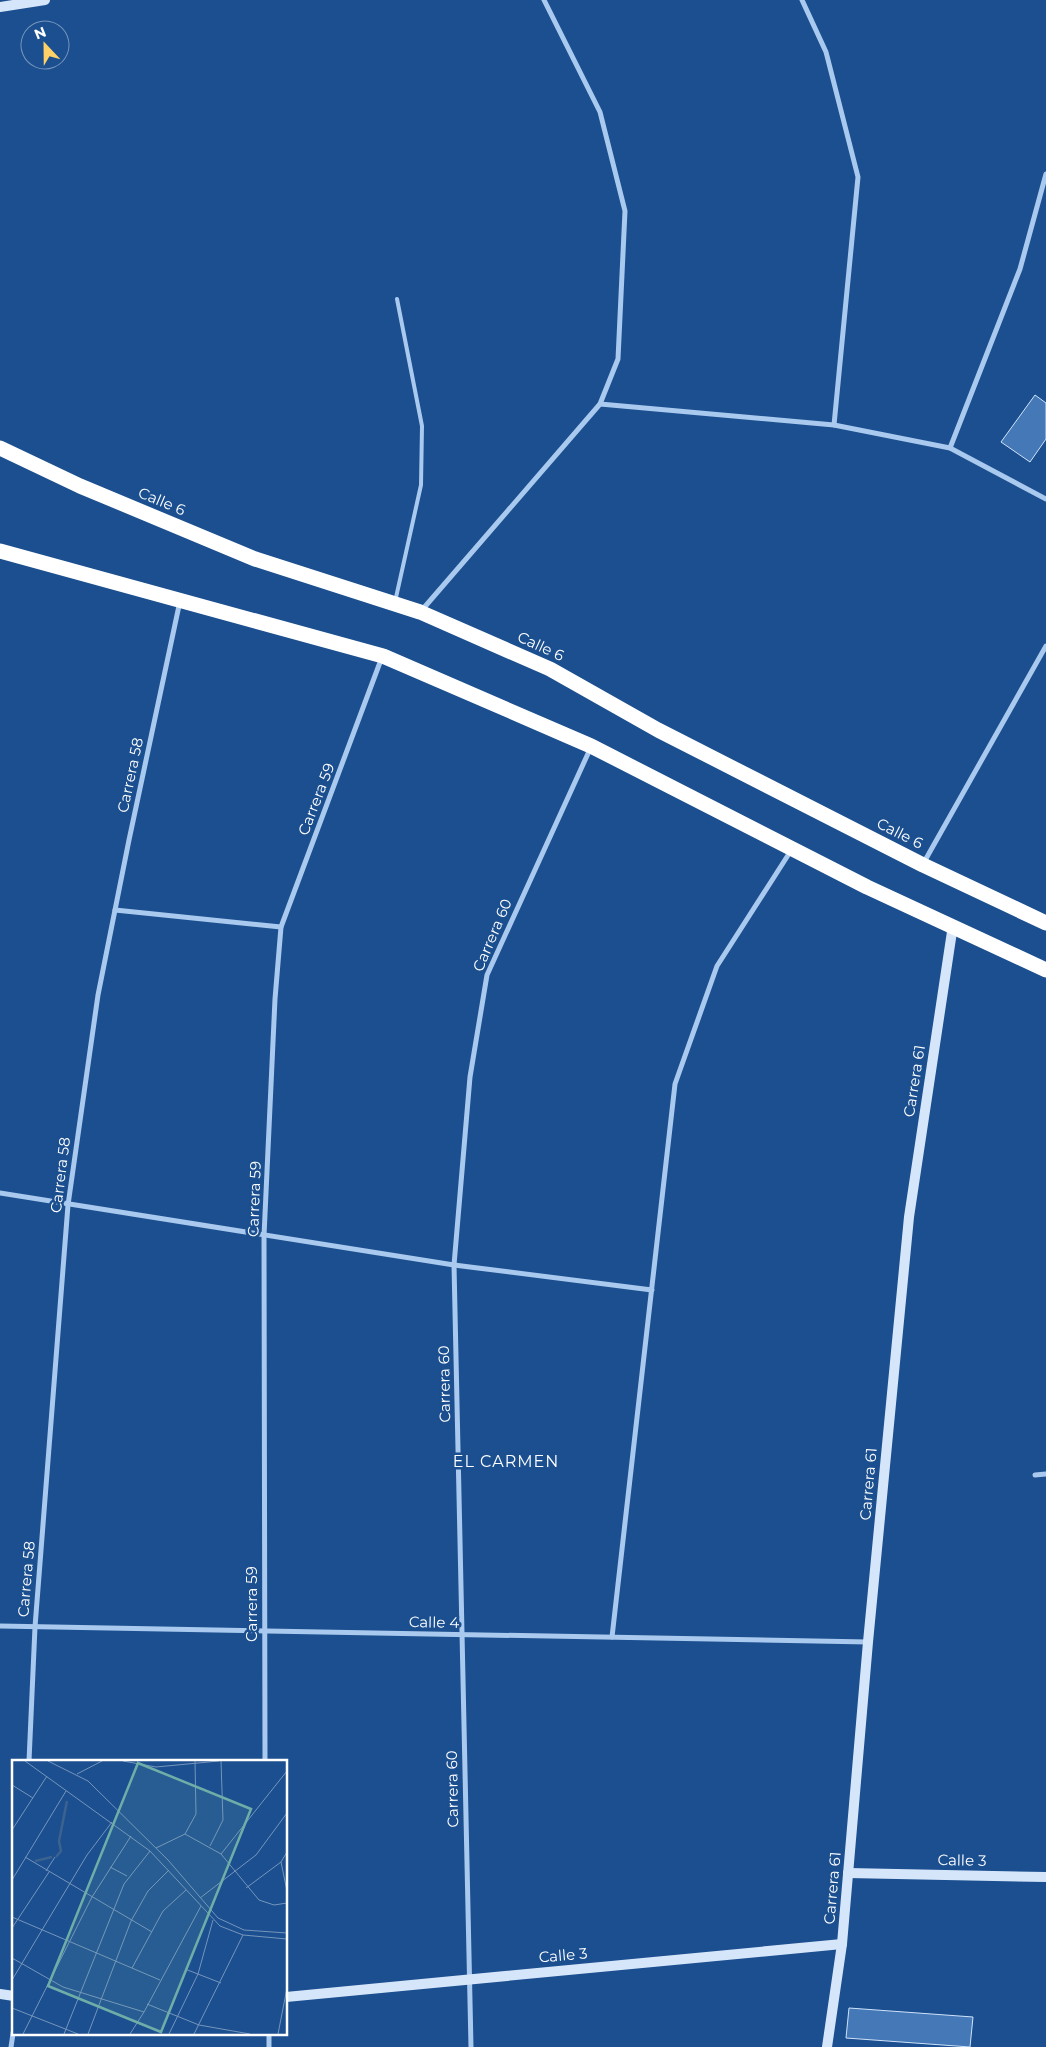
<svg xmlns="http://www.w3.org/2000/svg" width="1046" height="2047" viewBox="0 0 1046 2047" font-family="Montserrat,sans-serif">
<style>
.building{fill:#4478b7;stroke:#cfe3fa}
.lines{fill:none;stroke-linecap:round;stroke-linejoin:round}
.lane{stroke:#a9c9ee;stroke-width:4}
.street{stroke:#a9c9ee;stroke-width:5}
.secondary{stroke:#d6e6fa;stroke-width:10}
.highway{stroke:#fff;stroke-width:15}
.labels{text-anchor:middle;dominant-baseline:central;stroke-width:5;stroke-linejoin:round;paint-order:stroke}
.street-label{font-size:15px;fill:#fff;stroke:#1b4f8f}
.neighbourhood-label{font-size:16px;letter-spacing:1px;fill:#fff;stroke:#1b4f8f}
.inset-river{fill:none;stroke:#3c6290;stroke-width:2.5}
.inset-road{fill:none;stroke:#7695bc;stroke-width:1}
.view{fill:#6fada8;fill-opacity:0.15;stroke:#6fada8;stroke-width:2.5}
.inset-edge{fill:none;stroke:#fff;stroke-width:2.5}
</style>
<rect width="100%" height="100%" fill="#1b4f8f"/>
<g class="building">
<polygon points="1035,395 1046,403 1046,439 1030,462 1001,442"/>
<polygon points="849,2008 973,2017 970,2047 846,2038"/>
</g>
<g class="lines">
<polyline class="lane" points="395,602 421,485 422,426 397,299"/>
<g class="street">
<polyline points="802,0 826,52 858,177 834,425"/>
<polyline points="600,404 834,425 950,448 1046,499"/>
<polyline points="950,448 1020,269 1046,174"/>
<polyline points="422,610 600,404 618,359 625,211 600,112 544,0"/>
<polyline points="923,864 1046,646"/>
<polyline points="115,910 281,927"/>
<polyline points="0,1193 454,1265 652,1290"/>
<polyline points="1035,1475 1046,1474"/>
<polyline points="0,1626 868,1642"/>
<polyline points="612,1637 675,1084 717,966 792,849"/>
<polyline points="29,1761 35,1627 68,1205 98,995 129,840 180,601"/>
<polyline points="265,1761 264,1236 275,999 281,927 382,657"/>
<polyline points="269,2033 269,2047"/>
<polyline points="11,2047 14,2027"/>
<polyline points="471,2047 454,1265 470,1077 487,975 591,747"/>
</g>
<g class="secondary">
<polyline points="0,7 45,0"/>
<polyline points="848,1873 1046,1877"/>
<polyline points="0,1994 14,1996"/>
<polyline points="286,1997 842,1944"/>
<polyline points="827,2047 842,1944 868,1642 909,1217 953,925"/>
</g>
<g class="highway">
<polyline points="0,448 80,486 255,559 420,612 550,669 658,730 923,865 1046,923"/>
<polyline points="0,551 383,656 591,746 867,887 1046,970"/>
</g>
</g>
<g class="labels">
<g class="street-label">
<text transform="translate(162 501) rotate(23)">Calle 6</text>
<text transform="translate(541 646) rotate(25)">Calle 6</text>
<text transform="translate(130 775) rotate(-78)">Carrera 58</text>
<text transform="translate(316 799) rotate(-69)">Carrera 59</text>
<text transform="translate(900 833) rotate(27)">Calle 6</text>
<text transform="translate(492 935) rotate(-67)">Carrera 60</text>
<text transform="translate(914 1081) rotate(-81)">Carrera 61</text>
<text transform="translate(60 1175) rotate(-83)">Carrera 58</text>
<text transform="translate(254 1199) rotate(-88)">Carrera 59</text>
<text transform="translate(444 1384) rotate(-91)">Carrera 60</text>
<text transform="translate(868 1484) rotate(-85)">Carrera 61</text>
<text transform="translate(26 1579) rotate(-85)">Carrera 58</text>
<text transform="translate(251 1604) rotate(-90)">Carrera 59</text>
<text transform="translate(434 1622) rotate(1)">Calle 4</text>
<text transform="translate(452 1789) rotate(-91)">Carrera 60</text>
<text transform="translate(962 1860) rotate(1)">Calle 3</text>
<text transform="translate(832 1888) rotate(-85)">Carrera 61</text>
<text transform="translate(563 1955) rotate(-5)">Calle 3</text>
</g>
<g class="neighbourhood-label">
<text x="506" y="1461">EL CARMEN</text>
</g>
</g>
<g transform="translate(12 1760)">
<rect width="275" height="275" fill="#1b4f8f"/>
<path class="inset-river" d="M44 97 49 91 47 81 55 41M23 101 40 97"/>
<path class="inset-road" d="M13 1 138 91 208 166 231 175 275 179M36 1 76 21 156 100 206 158 232 170 275 173M111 1 144 7 207 1M65 14 90 1M0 25 21 38M0 70 35 16M173 74 209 94 247 140 262 145 275 143M198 86 211 60 209 1M144 88 173 74 184 54 183 1M209 94 275 11M13 97 140 172M269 102 275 131M98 107 115 116M34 111 43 97M0 120 54 31M234 128 269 102 275 92M188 138 244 95 275 53M0 157 148 220M0 168 37 112M0 198 51 227 132 252 189 146M120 208 151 151 174 130M173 209 209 223M0 220 75 95 100 62M135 244 187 265 238 274M0 248 66 274M11 274 80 137 119 76M52 274 112 124 138 91M76 274 119 161 136 131 157 110M118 274 132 252M157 274 186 214 201 160M182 274 231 175M266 274 275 228"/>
<path class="view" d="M126 3 239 49 149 272 36 226Z"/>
<rect width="275" height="275" class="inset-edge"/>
</g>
<g transform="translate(45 45) rotate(338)"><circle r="24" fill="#1b4f8f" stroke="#7695bc"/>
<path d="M0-4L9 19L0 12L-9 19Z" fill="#ffd166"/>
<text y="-8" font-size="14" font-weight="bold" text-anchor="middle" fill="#ffffff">N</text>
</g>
</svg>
